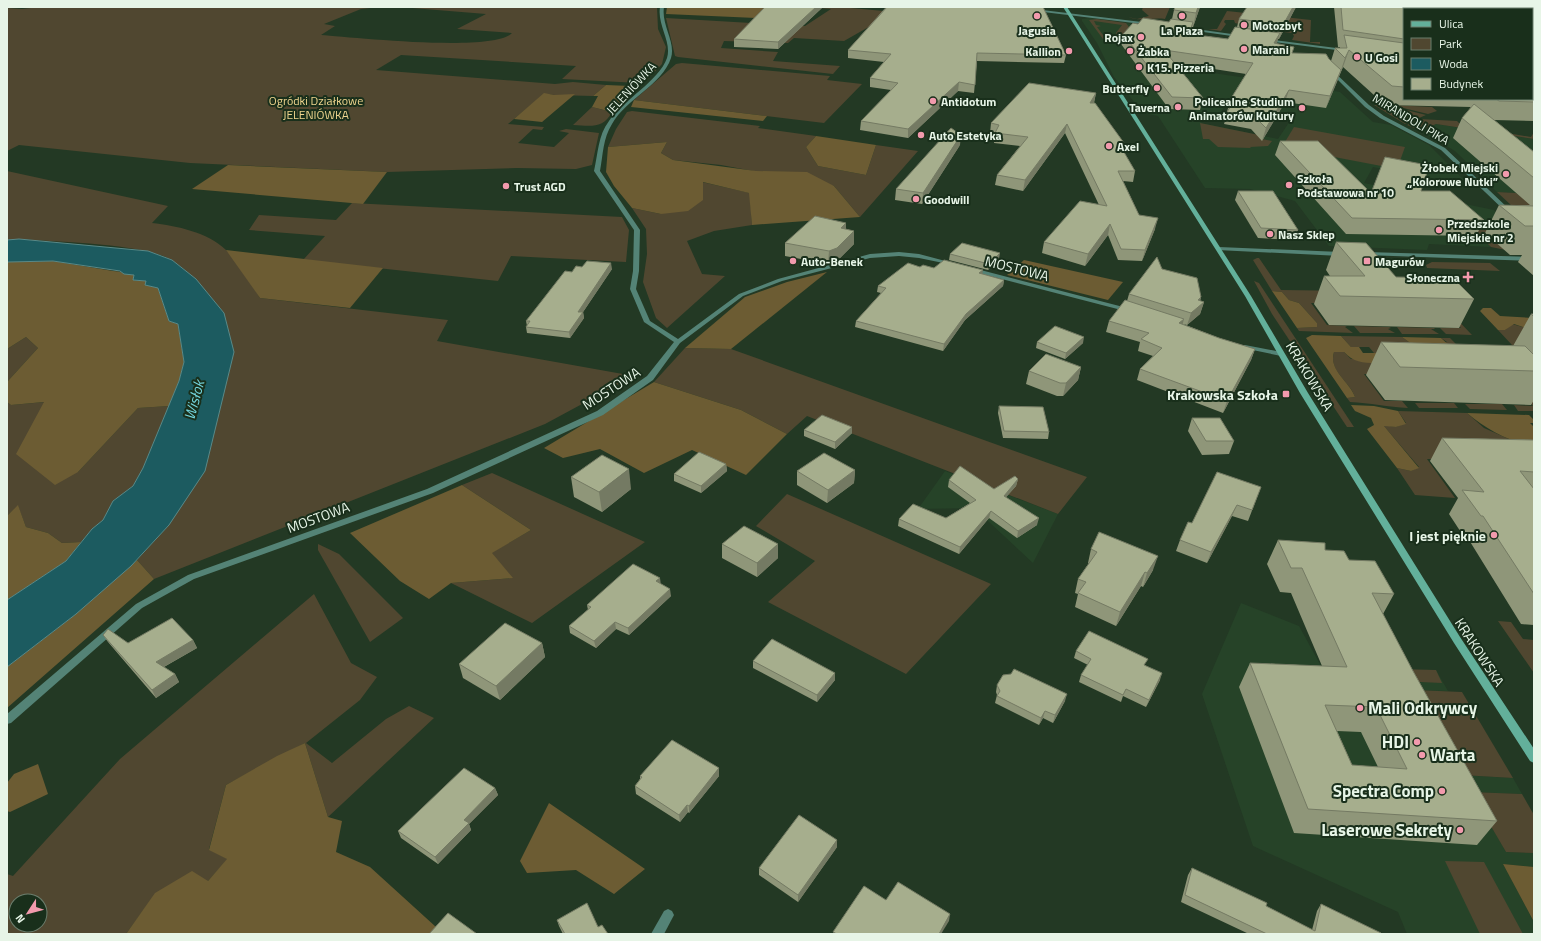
<svg xmlns="http://www.w3.org/2000/svg" width="1541" height="941" viewBox="0 0 1541 941" font-family="'Titillium Web',sans-serif">
<style>
.built{fill:#264328;fill-rule:evenodd}
.green{fill:#504730;fill-rule:evenodd}
.forest{fill:#6c5c33}
.water{fill:#1c5b60;stroke:#598988}
.lines{fill:none;stroke-linecap:round;stroke-linejoin:round}
.minor{fill:#548376;fill-rule:evenodd}
.secondary{fill:#63b09b;fill-rule:evenodd}
.wall{fill:#8f9679;fill-rule:evenodd}
.shaded-wall{fill:#747a63}
.building{fill:#a6ae8d;stroke:#747a63;fill-rule:evenodd}
.poi-dot{fill:#f29aad;stroke:#192f1b;stroke-width:1.5}
.labels{text-anchor:middle;dominant-baseline:central;stroke-width:4;stroke-linejoin:round;paint-order:stroke}
.far-poi-label{font-size:12px;font-weight:bold;fill:#e7f5e7;stroke:#192f1b;text-anchor:start}
.far-street-label{font-size:12px;fill:#e7f5e7;stroke:#192f1b}
.far-park-label{font-size:12px;fill:#eed48e;stroke:#192f1b}
.street-label{font-size:14px;fill:#e7f5e7;stroke:#192f1b}
.poi-label{font-size:14px;font-weight:bold;fill:#e7f5e7;stroke:#192f1b;text-anchor:end}
.water-label{font-size:15px;font-style:italic;fill:#74d6de;stroke:#192f1b}
.near-poi-label{font-size:17px;font-weight:bold;fill:#e7f5e7;stroke:#192f1b;text-anchor:end}
</style>
<rect width="100%" height="100%" fill="#233924"/>
<g class="built">
<path d="M1090 18 1168 29 1184 56 1186 69 1340 92 1373 122 1391 125 1429 145 1471 187 1373 167 1364 183 1494 210 1505 222 1464 221 1491 247 1429 244 1427 250 1329 246 1295 201 1250 189 1205 188 1158 116 1143 113 1114 77 1097 43 1082 21V19ZM1229 99 1252 103 1245 112 1290 121 1278 139 1201 123 1203 120 1199 113 1221 112Z"/>
<polygon points="1436,124 1534,139 1534,203 1516,193 1497,192 1455,151 1421,131"/>
<polygon points="945,471 1058,514 1033,563 974,508 918,509"/>
<polygon points="1241,603 1299,626 1327,677 1436,670 1448,691 1415,690 1461,775 1513,778 1522,794 1472,792 1506,852 1534,853 1534,867 1503,864 1534,922 1534,934 1407,934 1398,912 1253,846 1202,694"/>
</g>
<g class="green">
<path d="M40 7H379L361 9 324 24 335 26 321 35C350 37 495 53 512 33L457 29 486 14 400 7H657L658 29 666 47 662 64 646 81 639 83 562 79 576 66 401 55 376 70 555 84 573 82 606 85 593 96 554 95 544 94 508 124 544 127 542 130 533 129 518 143 554 147 569 133 559 131 566 129 599 133 592 165 576 169 517 168 387 172 190 163 19 145 7 151V8L22 9Z"/>
<polygon points="808,7 840,7 895,12 844,41 794,38 788,43 724,41 721,48 778,52 773,61 840,66 833,74 678,57 675,56 666,18 805,26 831,9"/>
<path d="M1143 7H1170L1165 19C1153 17 1140 22 1128 17L1137 19 1149 16 1142 10Z"/>
<polygon points="1227,11 1311,20 1310,42 1320,42 1320,44 1292,40 1294,36 1292,33 1284,32 1287,27 1241,21 1239,24 1235,23 1234,20 1225,20 1224,22 1226,24 1221,31 1208,29 1217,29"/>
<polygon points="1097,19 1126,23 1129,27 1121,37 1117,36 1116,33 1122,25 1094,21 1096,25 1101,26 1097,27 1106,39 1103,39 1089,20"/>
<polygon points="682,63 830,76 827,80 862,84 824,123 634,100 676,64"/>
<polygon points="1374,105 1387,105 1426,115 1405,124"/>
<polygon points="1391,105 1432,107 1437,111 1428,114"/>
<path d="M592 107 612 112C603 129 591 126 573 125Z"/>
<polygon points="632,111 760,126 758,128 816,136 806,147 818,166 866,175 876,145 918,151 860,217 834,186 721,165 673,160 661,153 667,142 608,147 616,129 627,112"/>
<polygon points="1419,119 1457,121 1459,123 1478,128 1531,137 1534,132 1534,139 1436,124 1421,131 1407,125"/>
<polygon points="1200,123 1264,136 1262,139 1272,141 1268,146 1250,147 1251,148 1218,147 1209,139 1203,139"/>
<polygon points="1294,127 1405,147 1397,169 1282,147"/>
<path d="M7 171 168 206 152 223C177 226 207 232 226 250 239 263 250 282 260 298L448 320 437 341 634 376 545 424 154 579 137 560 169 525 224 313C208 294 194 275 173 261 147 243 53 242 19 239L7 240Z"/>
<polygon points="702,182 750,193 752,225 714,231 687,241 702,274 725,276 667,328 656,318 643,282 647,254 646,229 632,208 661,214"/>
<polygon points="1497,192 1516,193 1534,207 1513,207"/>
<polygon points="352,203 622,217 629,230 626,262 511,256 498,281 303,260 325,236 249,230 259,215 336,220"/>
<polygon points="1463,220 1505,222 1506,250 1491,247"/>
<polygon points="1257,258 1259,258 1281,290 1431,292 1472,335 1446,334 1440,328 1461,328 1440,306 1311,303 1327,325 1347,326 1345,327 1353,333 1299,331 1297,328 1316,327 1317,323 1299,303 1289,300 1282,292 1272,291 1253,260"/>
<polygon points="1432,262 1490,263 1500,271 1427,268 1426,265"/>
<polygon points="1254,281 1259,283 1354,427 1347,427 1272,314"/>
<polygon points="1512,324 1529,329 1534,346 1512,345 1498,330 1505,330"/>
<polygon points="1354,326 1389,327 1391,328 1388,329 1395,333 1360,333"/>
<polygon points="1397,327 1434,328 1435,329 1431,329 1439,334 1402,334"/>
<path d="M1341 336 1402 337 1413 345 1447 342 1441 338H1450L1461 349 1487 351 1534 401V411H1518L1514 405 1533 406 1508 378 1364 374 1384 401H1402L1408 408C1388 407 1370 403 1350 402L1347 398 1355 397C1350 381 1328 371 1334 352H1344L1351 359 1379 353H1374L1369 347H1351Z"/>
<polygon points="26,337 38,348 7,382 7,349"/>
<polygon points="685,348 731,349 1087,477 1058,514 807,416 787,434 741,410 654,382"/>
<polygon points="7,402 11,405 45,402 78,472 138,408 169,406 143,468 133,486 113,501 103,520 92,529 81,542 62,543 48,533 26,527 18,506 7,516"/>
<polygon points="1415,403 1454,403 1458,408 1419,408"/>
<polygon points="1465,404 1502,404 1507,410 1470,409"/>
<polygon points="1398,411 1467,413 1484,428 1518,443 1534,462 1427,459 1455,498 1415,495 1397,468 1411,471 1419,467 1383,425 1396,427 1406,423"/>
<polygon points="492,473 645,542 532,623 451,583 512,578 491,553 531,530 462,485"/>
<polygon points="787,494 991,584 906,674 768,602 815,561 756,526"/>
<polygon points="318,544 339,554 403,618 370,642 318,550"/>
<path d="M314 594 351 663 377 677 360 700 306 743 332 763 386 719 409 706 434 718 328 817 305 743 226 785 209 849 228 859 208 881 156 893 126 934H7V874L13 876 120 759ZM16 901H40V925H16Z"/>
<polygon points="1498,621 1511,622 1523,639 1534,640 1534,673"/>
<polygon points="1398,669 1436,670 1442,683 1399,681"/>
<polygon points="1415,690 1462,692 1513,778 1461,775"/>
<polygon points="1471,792 1522,794 1534,815 1534,853 1506,852"/>
<polygon points="1445,861 1484,862 1523,934 1480,934"/>
</g>
<g class="forest">
<polygon points="667,7 764,8 756,18 666,14"/>
<polygon points="606,85 630,86 639,88 612,112 592,107 598,96 593,96"/>
<polygon points="544,93 554,95 575,94 542,122 514,119"/>
<polygon points="634,100 767,116 763,121 631,107"/>
<polygon points="816,136 876,145 866,175 818,166 806,147"/>
<polygon points="667,142 661,153 673,160 756,171 807,172 834,186 860,217 752,225 749,193 703,182 703,200 688,211 661,214 632,208 614,186 606,172 608,147"/>
<polygon points="228,165 387,172 363,204 192,189"/>
<polygon points="226,250 383,268 350,308 260,298"/>
<polygon points="1024,260 1123,282 1108,300 1007,275"/>
<path d="M53 261 113 271C120 271 127 274 134 275L133 280 146 281V285L158 288 169 321 178 324 184 362 179 381 169 406 138 408 78 472 55 485 16 454 44 402 11 405 7 402V382L38 348 26 337 7 349V262Z"/>
<polygon points="827,272 731,349 685,348 745,297 787,282"/>
<polygon points="1272,291 1282,292 1289,300 1299,303 1317,323 1317,327 1297,328"/>
<polygon points="1483,308 1491,308 1500,316 1534,318 1529,329 1514,324 1505,330 1498,330 1480,311"/>
<path d="M1312 335 1341 336 1351 347H1359L1363 353H1379L1376 363C1363 363 1353 362 1344 352H1334C1328 370 1350 382 1355 397L1347 398 1306 338Z"/>
<polygon points="1402,337 1441,338 1451,347 1413,345"/>
<polygon points="654,382 741,410 787,434 746,475 692,450 644,473 600,449 563,458 544,448"/>
<polygon points="1351,405 1374,406 1398,411 1406,424 1396,427 1384,426 1419,468 1411,471 1397,468 1367,429 1374,425 1371,418 1355,411"/>
<path d="M1467 413 1529 415 1534 420V423H1530L1534 427V446C1508 441 1487 430 1467 413Z"/>
<polygon points="462,485 531,530 492,553 513,578 451,583 429,599 400,581 350,533"/>
<polygon points="18,505 26,527 48,533 62,543 81,542 66,561 7,600 7,516"/>
<polygon points="137,560 154,579 7,708 7,667 76,614"/>
<polygon points="305,743 328,817 342,821 336,852 370,867 436,927 430,934 126,934 155,893 192,871 208,881 227,859 209,850 226,785 277,756"/>
<polygon points="38,764 48,794 10,812 7,811 7,783 14,774"/>
<polygon points="549,803 645,869 614,894 576,870 527,873 520,861"/>
<polygon points="1503,864 1534,867 1534,922"/>
</g>
<polygon class="water" points="19,239 148,251 172,260 196,279 224,313 234,352 205,471 169,525 131,566 76,614 7,667 7,600 66,561 92,529 103,520 113,501 133,486 143,468 179,381 184,362 178,324 169,321 158,288 145,285 146,281 133,280 134,275 124,274 120,271 53,261 7,262 7,240"/>
<g class="lines">
<g class="minor">
<path d="M660 7H664C661 25 676 42 671 58 662 85 626 99 612 124 603 138 603 155 600 171L640 230 639 271 636 289 650 321 678 339 739 294 778 279 870 254 899 252 919 254 953 263V265L919 258 899 256 870 258 782 281 743 296 680 343 653 380 603 415 433 493 194 579 142 608 11 723 7 724V714L136 604 188 575 427 489 597 411 647 376 674 342 644 322 630 289 633 271 634 230 594 171C598 154 598 135 609 121 623 100 659 81 667 58 672 42 657 25 660 7Z"/>
<polygon points="1034,9 1150,23 1152,24 1150,25 1035,11"/>
<polygon points="1181,27 1239,35 1241,36 1239,37 1182,29"/>
<polygon points="1267,39 1344,49 1346,50 1344,51 1266,41"/>
<polygon points="1330,70 1332,70 1369,105 1384,116 1445,148 1511,211 1511,213 1507,213 1441,150 1380,118 1365,107 1330,72"/>
<polygon points="1219,247 1341,252 1344,254 1341,256 1217,250 1217,248"/>
<polygon points="1367,252 1534,257 1534,261 1365,255 1365,253"/>
<polygon points="973,268 1131,309 1132,310 1129,312 971,271 970,270"/>
<polygon points="1245,345 1281,352 1284,354 1281,356 1243,348 1243,346"/>
<polygon points="668,909 672,911 674,915 664,934 651,934 664,911"/>
</g>
<polygon class="secondary" points="1063,7 1067,7 1251,296 1308,393 1460,637 1534,749 1534,763 1530,761 1454,643 1300,393 1245,296"/>
</g>
<g class="wall">
<polygon points="765,7 823,7 778,49 734,47 734,39"/>
<polygon points="885,7 1043,7 1066,55 1064,63 977,61 974,93 958,91 908,138 860,130 861,121 891,90 870,87 870,78 884,62 848,58 848,50 886,7"/>
<path d="M1200 7 1193 27H1192L1190 34 1228 39 1237 27 1239 19 1296 7 1279 39H1278L1276 44 1292 53 1329 59 1331 61 1335 48H1340V47H1338L1334 7H1534V121L1494 120 1534 152V276L1518 262 1522 255H1510L1485 233 1499 205H1530L1453 138 1462 118 1471 107 1385 105 1343 67 1326 108 1285 102 1262 141 1251 129 1224 124 1228 112H1227L1230 100 1246 74 1175 63 1203 98 1200 110 1169 109 1121 44 1123 34 1138 24 1169 22 1172 19 1174 10ZM1404 9 1532 99H1404Z"/>
<polygon points="1096,93 1094,103 1124,143 1122,149 1135,171 1133,182 1123,181 1139,215 1155,229 1142,261 1118,260 1108,235 1085,266 1042,253 1044,242 1099,205 1065,133 1023,191 995,185 997,175 1020,146 994,143 995,134 990,133 991,123"/>
<polygon points="1280,141 1371,193 1421,191 1484,220 1476,236 1346,234 1275,155"/>
<polygon points="960,145 922,204 895,200 896,189"/>
<polygon points="1238,191 1298,230 1295,240 1258,238 1235,200"/>
<polygon points="846,223 846,229 854,231 854,244 837,261 828,264 785,256 785,243"/>
<polygon points="1336,242 1396,277 1474,299 1459,328 1329,325 1314,304 1324,276 1330,276 1326,270"/>
<polygon points="950,254 999,259 988,270 949,260"/>
<polygon points="920,267 983,274 1004,280 1003,286 965,320 943,351 855,327 856,321 881,293 877,292 878,286"/>
<polygon points="612,269 583,312 584,318 570,338 527,333 526,327 527,326 526,321 572,272"/>
<polygon points="1162,269 1201,297 1200,301 1204,302 1200,314 1187,325 1183,324 1219,338 1255,349 1251,360 1223,413 1137,380 1140,369 1153,356 1138,351 1140,342 1106,332 1109,321 1127,301 1129,294"/>
<polygon points="1531,314 1534,314 1534,400 1531,405 1385,400 1366,375 1381,342 1513,346"/>
<polygon points="1037,342 1083,343 1065,359 1036,348"/>
<polygon points="1081,367 1078,380 1063,396 1057,396 1026,384 1029,371"/>
<polygon points="999,406 1049,432 1048,439 1003,438 998,413"/>
<polygon points="1192,418 1234,441 1229,454 1202,455 1188,431"/>
<polygon points="804,430 852,433 835,449 804,436"/>
<polygon points="1442,438 1534,440 1534,625 1521,624 1469,540 1466,540 1449,514 1458,498 1430,461"/>
<polygon points="726,464 727,471 701,493 674,481 674,474"/>
<polygon points="855,470 854,483 827,503 797,485 797,471"/>
<polygon points="571,477 631,489 602,512 574,497"/>
<polygon points="1018,479 1016,486 1006,497 1037,525 1017,538 989,518 959,554 898,526 899,519 946,518 970,503 948,487 949,480 994,489"/>
<polygon points="1261,487 1248,521 1232,516 1207,563 1176,551 1180,540 1192,523"/>
<path d="M1278 540 1325 550 1349 560 1394 594 1383 614 1413 671 1497 821 1477 845 1294 833 1239 687 1250 663 1322 666 1291 593 1280 592 1267 564ZM1337 731 1361 732 1378 767 1352 765Z"/>
<polygon points="722,544 778,558 757,577 722,558"/>
<polygon points="1091,549 1153,570 1143,587 1141,586 1116,626 1075,607 1078,594 1075,593 1078,579 1089,563 1088,563"/>
<polygon points="660,584 671,596 629,635 616,629 596,648 570,633 569,626 588,610 587,605"/>
<polygon points="103,635 128,643 193,640 197,648 164,667 175,674 179,682 156,698 108,642"/>
<polygon points="542,643 545,657 500,700 463,678 459,664"/>
<polygon points="1076,651 1145,665 1160,680 1146,707 1123,696 1121,702 1079,682 1081,675 1088,665 1074,658"/>
<polygon points="753,661 835,673 835,680 817,702 753,668"/>
<polygon points="997,685 1065,701 1053,723 1043,718 1039,725 995,703 997,695 996,692"/>
<polygon points="640,776 719,776 689,813 688,812 680,822 636,794 635,786 640,779"/>
<polygon points="495,788 498,795 469,824 471,830 438,864 401,838 398,831"/>
<polygon points="837,847 798,902 759,875 759,868"/>
<polygon points="1192,868 1312,930 1317,911 1321,904 1381,934 1249,934 1181,902 1188,875"/>
<polygon points="557,920 598,927 608,934 563,934 559,926"/>
</g>
<g class="shaded-wall">
<polygon points="816,7 823,7 778,49 778,42"/>
<polygon points="1198,7 1200,7 1193,27 1196,13"/>
<polygon points="1293,7 1296,7 1279,39 1283,25"/>
<polygon points="1193,22 1191,32 1186,44 1189,34"/>
<polygon points="1280,33 1277,43 1271,54 1274,43"/>
<polygon points="1349,50 1343,67 1339,76 1345,58"/>
<rect x="1532" y="54" width="2" height="16"/>
<polygon points="1341,70 1337,82 1326,108 1330,96"/>
<polygon points="959,82 958,91 908,138 908,129"/>
<polygon points="1289,90 1285,102 1262,141 1266,128"/>
<polygon points="1096,93 1094,102 1088,112 1090,103"/>
<polygon points="1067,124 1065,133 1023,191 1025,180"/>
<polygon points="961,135 960,145 922,204 923,193"/>
<polygon points="1158,218 1155,229 1142,261 1145,250"/>
<polygon points="846,223 846,236 841,228"/>
<polygon points="1110,224 1108,235 1085,266 1088,254"/>
<polygon points="854,231 854,244 837,261 828,264 829,251"/>
<polygon points="1000,253 999,259 988,270 989,264"/>
<polygon points="611,263 612,269 579,318 578,312"/>
<polygon points="983,270 982,276 979,273"/>
<polygon points="1004,280 1003,286 965,320 943,351 944,344 966,314"/>
<polygon points="1201,297 1199,306 1204,302 1200,314 1187,325 1191,313 1198,300"/>
<polygon points="583,312 584,318 570,338 569,332"/>
<polygon points="1184,319 1181,330 1179,323"/>
<polygon points="1084,337 1083,343 1065,359 1066,353"/>
<polygon points="1255,349 1251,360 1223,413 1227,401"/>
<polygon points="1081,367 1078,380 1063,396 1066,383"/>
<polygon points="852,427 852,433 835,449 835,442"/>
<polygon points="726,464 727,471 701,493 701,486"/>
<polygon points="629,469 631,489 602,512 599,492"/>
<polygon points="855,470 854,483 827,503 828,490"/>
<polygon points="1018,479 1016,486 1002,502 1004,496"/>
<polygon points="1237,505 1232,516 1207,563 1211,552"/>
<polygon points="991,511 989,518 959,554 960,547"/>
<polygon points="1039,518 1037,525 1017,538 1018,531"/>
<polygon points="778,544 778,558 757,577 757,563"/>
<polygon points="1158,556 1153,570 1143,587 1147,573"/>
<polygon points="1145,572 1141,586 1116,626 1120,612"/>
<polygon points="660,578 661,585 656,581"/>
<polygon points="670,589 671,596 629,635 628,628"/>
<polygon points="615,622 616,629 596,648 594,641"/>
<polygon points="193,640 197,648 160,669 156,662"/>
<polygon points="542,643 545,657 500,700 496,686"/>
<polygon points="835,673 835,680 817,702 817,695"/>
<polygon points="1162,673 1160,680 1146,707 1149,700"/>
<polygon points="175,674 179,682 156,698 152,690"/>
<polygon points="1067,694 1065,701 1053,723 1055,715"/>
<polygon points="1045,711 1043,718 1039,725 1041,718"/>
<polygon points="719,768 719,776 689,813 689,806"/>
<polygon points="495,788 498,795 469,824 471,830 438,864 435,857 464,820"/>
<polygon points="687,805 688,812 680,822 679,815"/>
<polygon points="837,840 837,847 798,902 798,895"/>
<polygon points="950,914 949,921 941,934 939,934"/>
</g>
<g class="building">
<polygon points="765,7 816,7 778,42 734,39"/>
<polygon points="887,7 1043,7 1066,55 977,53 975,85 959,82 908,129 861,121 898,83 870,78 891,54 848,50"/>
<polygon points="1175,7 1198,7 1196,13 1174,10"/>
<polygon points="1247,7 1293,7 1283,25 1239,19"/>
<polygon points="1341,7 1534,7 1534,54 1532,54 1532,9 1404,9 1404,39 1343,30"/>
<polygon points="1143,18 1169,22 1171,19 1193,22 1189,34 1228,39 1235,27 1280,33 1274,43 1294,47 1292,53 1326,54 1329,59 1341,70 1330,96 1289,90 1266,128 1255,117 1227,112 1235,100 1230,100 1253,63 1164,50 1203,98 1172,97 1123,34 1133,23 1138,24"/>
<polygon points="1344,35 1404,43 1404,87 1392,86 1349,50 1345,58 1335,48 1347,48"/>
<polygon points="1532,63 1534,64 1534,102 1499,101 1496,99 1532,99"/>
<polygon points="1029,83 1096,93 1090,103 1095,103 1124,143 1118,142 1135,171 1118,171 1139,215 1158,218 1145,250 1121,249 1110,224 1088,254 1044,242 1080,201 1107,206 1067,124 1025,180 997,175 1028,137 995,133 999,125 991,123"/>
<polygon points="1474,104 1534,152 1534,178 1462,118"/>
<polygon points="951,128 961,135 923,193 896,189"/>
<polygon points="1280,141 1318,141 1371,193 1385,157 1427,165 1426,169 1428,169 1421,191 1450,191 1484,220 1352,218"/>
<polygon points="1238,191 1273,191 1298,230 1261,228"/>
<polygon points="1499,205 1534,206 1534,226 1525,226"/>
<polygon points="815,216 846,223 841,228 854,231 837,248 829,251 785,243"/>
<polygon points="1336,242 1366,243 1396,277 1453,278 1474,299 1340,296 1324,276 1365,276"/>
<polygon points="962,243 1000,253 989,264 950,254"/>
<polygon points="1157,257 1162,269 1197,278 1201,297 1198,300 1204,302 1191,313 1129,294"/>
<polygon points="944,260 983,270 979,273 1004,280 966,314 944,344 856,321 886,288 878,286 908,263 920,267 923,265 934,268"/>
<polygon points="587,261 611,263 578,312 583,312 569,332 526,327 530,321 526,321 565,271 572,272 576,266 582,267"/>
<polygon points="1125,300 1184,319 1179,323 1219,338 1255,349 1227,401 1140,369 1162,348 1141,339 1149,333 1109,321"/>
<polygon points="1531,314 1534,314 1534,317"/>
<polygon points="1055,326 1084,337 1066,353 1037,342"/>
<polygon points="1381,342 1525,346 1534,355 1534,371 1400,367"/>
<polygon points="1046,354 1081,367 1066,383 1060,383 1029,371"/>
<polygon points="999,406 1043,407 1049,432 1004,431"/>
<polygon points="822,415 852,427 835,442 804,430"/>
<polygon points="1192,418 1220,418 1234,441 1206,441"/>
<polygon points="1442,438 1534,440 1534,472 1520,471 1534,489 1534,594 1483,516 1481,516 1462,490 1484,492"/>
<polygon points="699,452 726,464 701,486 674,474"/>
<polygon points="824,453 855,470 828,490 797,471"/>
<polygon points="602,455 629,469 599,492 571,477"/>
<polygon points="960,466 994,489 1015,476 1018,479 1004,496 1039,518 1018,531 991,511 960,547 899,519 913,504 946,518 976,500 949,480"/>
<polygon points="1217,472 1261,487 1252,510 1237,505 1211,552 1180,540 1188,522 1192,523"/>
<polygon points="744,526 778,544 757,563 722,544"/>
<polygon points="1099,532 1158,556 1147,573 1145,572 1120,612 1078,593 1086,582 1078,579 1097,552 1091,549"/>
<path d="M1278 540 1325 543V550L1344 551 1349 560 1375 561 1394 594 1372 593 1413 671 1497 821 1308 809 1250 663 1347 667 1302 568H1291ZM1325 705 1376 707 1407 769 1352 765Z"/>
<polygon points="633,564 660,578 656,581 670,589 628,628 615,622 594,641 569,626 591,607 587,605"/>
<polygon points="172,618 193,640 156,662 175,674 152,690 103,635 108,629 128,643"/>
<polygon points="505,623 542,643 496,686 459,664"/>
<polygon points="1089,631 1148,659 1144,665 1162,673 1149,700 1126,689 1123,695 1081,675 1091,659 1076,651"/>
<polygon points="772,639 835,673 817,695 753,661"/>
<polygon points="1014,669 1067,694 1055,715 1045,711 1041,718 997,696 1000,691 997,685 1003,675 1011,674"/>
<polygon points="672,740 719,768 689,806 687,805 679,815 635,786 642,777 640,776"/>
<polygon points="464,768 495,788 464,820 469,823 435,857 398,831"/>
<polygon points="799,815 837,840 798,895 759,868"/>
<polygon points="1192,868 1267,903 1266,906 1315,931 1321,904 1381,933 1381,934 1267,934 1185,895"/>
<polygon points="898,882 950,914 939,934 837,934 833,932 864,886 886,900"/>
<polygon points="587,903 598,927 602,925 608,934 565,934 557,920"/>
<polygon points="448,913 477,934 429,934"/>
</g>
<g class="poi-dot">
<circle cx="1037" cy="16" r="4"/>
<circle cx="1182" cy="16" r="4"/>
<circle cx="1244" cy="25" r="4"/>
<circle cx="1141" cy="37" r="4"/>
<circle cx="1244" cy="49" r="4"/>
<circle cx="1069" cy="51" r="4"/>
<circle cx="1130" cy="51" r="4"/>
<circle cx="1357" cy="57" r="4"/>
<circle cx="1139" cy="67" r="4"/>
<circle cx="1157" cy="88" r="4"/>
<circle cx="933" cy="101" r="4"/>
<circle cx="1178" cy="107" r="4"/>
<circle cx="1302" cy="108" r="4"/>
<circle cx="921" cy="135" r="4"/>
<circle cx="1109" cy="146" r="4"/>
<circle cx="1506" cy="174" r="4"/>
<circle cx="1289" cy="185" r="4"/>
<circle cx="506" cy="186" r="4"/>
<circle cx="916" cy="199" r="4"/>
<circle cx="1439" cy="230" r="4"/>
<circle cx="1270" cy="234" r="4"/>
<circle cx="793" cy="261" r="4"/>
<rect x="1363" y="257" width="8" height="8" rx="2"/>
<path d="M1466 271h4v4h4v4h-4v4h-4v-4h-4v-4h4z"/>
<rect x="1282" y="390" width="8" height="8" rx="2"/>
<circle cx="1494" cy="535" r="4"/>
<circle cx="1360" cy="708" r="4"/>
<circle cx="1417" cy="742" r="4"/>
<circle cx="1422" cy="755" r="4"/>
<circle cx="1442" cy="791" r="4"/>
<circle cx="1460" cy="830" r="4"/>
</g>
<g class="labels">
<g class="far-poi-label">
<text x="1252" y="25">Motozbyt</text>
<text x="1037" y="30" text-anchor="middle">Jagusia</text>
<text x="1182" y="30" text-anchor="middle">La Plaza</text>
<text x="1133" y="37" text-anchor="end">Rojax</text>
<text x="1252" y="49">Marani</text>
<text x="1061" y="51" text-anchor="end">Kallion</text>
<text x="1138" y="51">Żabka</text>
<text x="1365" y="57">U Gosi</text>
<text x="1147" y="67">K15. Pizzeria</text>
<text x="1149" y="88" text-anchor="end">Butterfly</text>
<text x="941" y="101">Antidotum</text>
<text x="1294" y="101" text-anchor="end">Policealne Studium<tspan x="1294" dy="14">Animatorów Kultury</tspan></text>
<text x="1170" y="107" text-anchor="end">Taverna</text>
<text x="929" y="135">Auto Estetyka</text>
<text x="1117" y="146">Axel</text>
<text x="1498" y="167" text-anchor="end">Żłobek Miejski<tspan x="1498" dy="14">„Kolorowe Nutki”</tspan></text>
<text x="1297" y="178">Szkoła<tspan x="1297" dy="14">Podstawowa nr 10</tspan></text>
<text x="514" y="186">Trust AGD</text>
<text x="924" y="199">Goodwill</text>
<text x="1447" y="223">Przedszkole<tspan x="1447" dy="14">Miejskie nr 2</tspan></text>
<text x="1278" y="234">Nasz Sklep</text>
<text x="801" y="261">Auto-Benek</text>
<text x="1375" y="261">Magurów</text>
<text x="1460" y="277" text-anchor="end">Słoneczna</text>
</g>
<g class="far-street-label">
<text transform="translate(631 88) rotate(-47)">JELENIÓWKA</text>
<text transform="translate(1411 119) rotate(31)">MIRANDOLI PIKA</text>
</g>
<g class="far-park-label">
<text x="316" y="100">Ogródki Działkowe<tspan x="316" dy="14">JELENIÓWKA</tspan></text>
</g>
<g class="street-label">
<text transform="translate(1017 268) rotate(14)">MOSTOWA</text>
<text transform="translate(1310 376) rotate(59)">KRAKOWSKA</text>
<text transform="translate(611 388) rotate(-33)">MOSTOWA</text>
<text transform="translate(318 517) rotate(-20)">MOSTOWA</text>
<text transform="translate(1480 652) rotate(57)">KRAKOWSKA</text>
</g>
<g class="poi-label">
<text x="1278" y="394">Krakowska Szkoła</text>
<text x="1486" y="535">I jest pięknie</text>
</g>
<g class="water-label">
<text transform="translate(194 400) rotate(-75)">Wisłok</text>
</g>
<g class="near-poi-label">
<text x="1368" y="708" text-anchor="start">Mali Odkrywcy</text>
<text x="1409" y="742">HDI</text>
<text x="1430" y="755" text-anchor="start">Warta</text>
<text x="1434" y="791">Spectra Comp</text>
<text x="1452" y="830">Laserowe Sekrety</text>
</g>
</g>
<rect width="1541" height="941" fill="none" stroke="#e7f5e7" stroke-width="16"/>
<rect x="1403" y="8" width="130" height="92" fill="#192f1b" stroke="#6b7e6d"/>
<rect x="1411" y="21" width="20" height="6" fill="#63b09b" stroke="#6b7e6d"/>
<text x="1439" y="28" font-size="12" fill="#e7f5e7">Ulica</text>
<rect x="1411" y="38" width="20" height="12" fill="#504730" stroke="#6b7e6d"/>
<text x="1439" y="48" font-size="12" fill="#e7f5e7">Park</text>
<rect x="1411" y="58" width="20" height="12" fill="#1c5b60" stroke="#6b7e6d"/>
<text x="1439" y="68" font-size="12" fill="#e7f5e7">Woda</text>
<rect x="1411" y="78" width="20" height="12" fill="#a6ae8d" stroke="#6b7e6d"/>
<text x="1439" y="88" font-size="12" fill="#e7f5e7">Budynek</text>
<g transform="translate(28 913) rotate(234)"><circle r="19" fill="#192f1b" stroke="#6b7e6d"/>
<path d="M0-3L7 15L0 10L-7 15Z" fill="#f29aad"/>
<text y="-6" font-size="11" font-weight="bold" text-anchor="middle" fill="#e7f5e7">N</text>
</g>
</svg>
